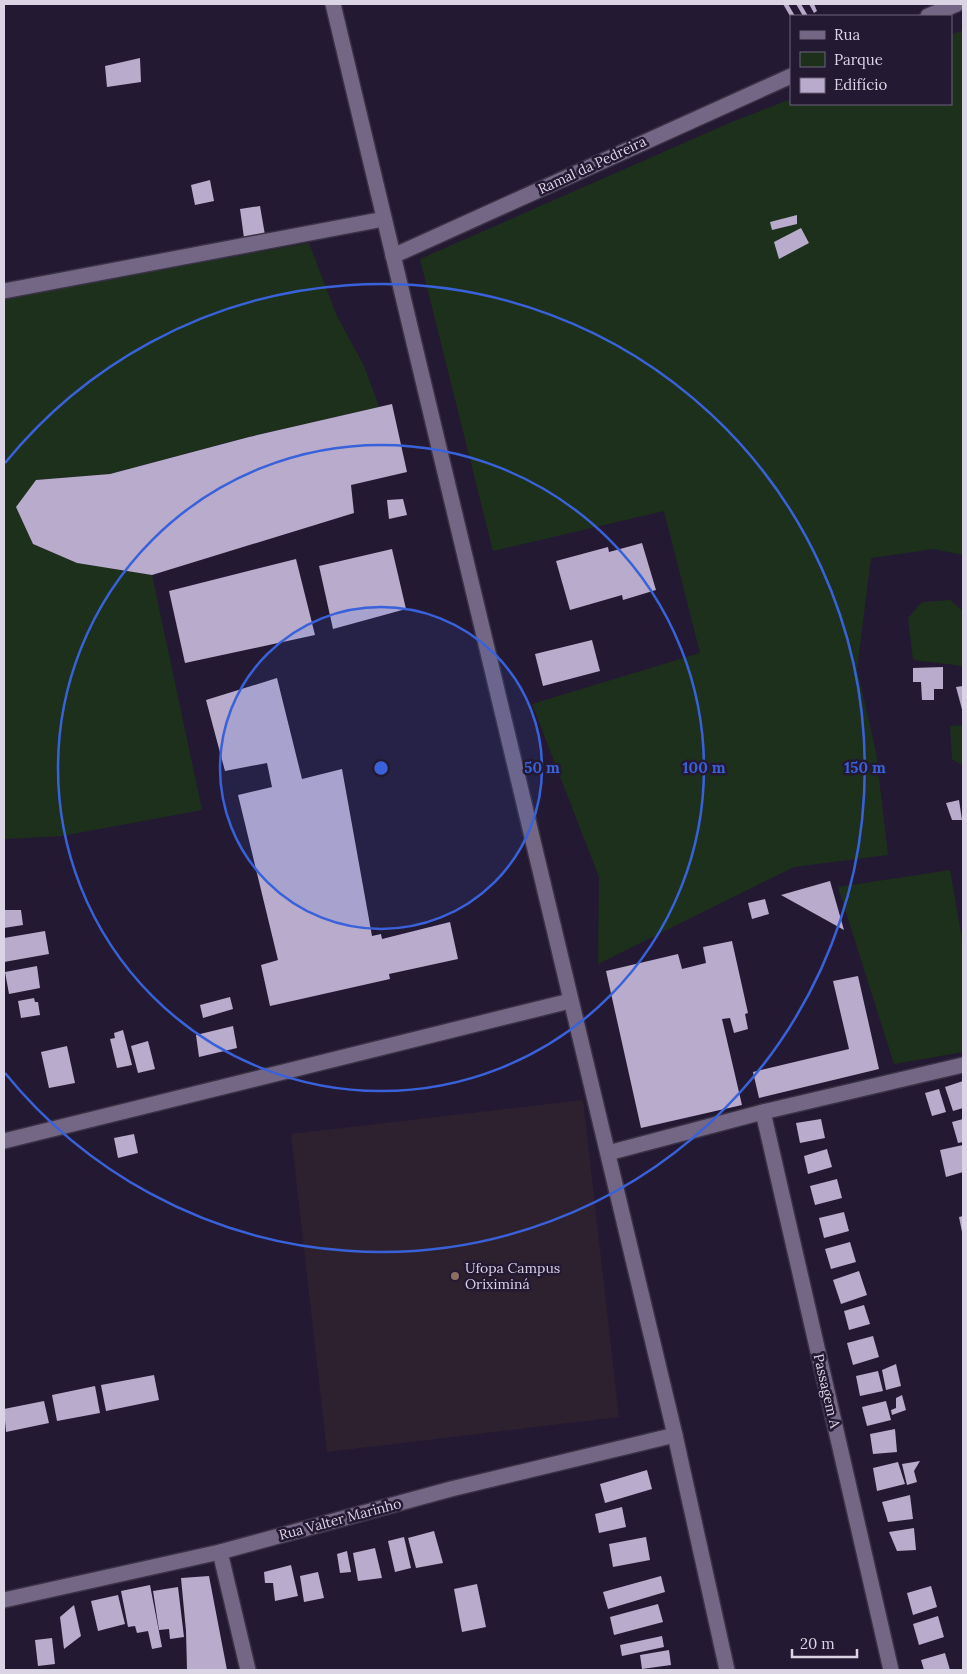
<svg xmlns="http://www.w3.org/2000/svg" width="967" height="1674" viewBox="0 0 967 1674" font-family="Lora,serif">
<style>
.education{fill:#2d212f}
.green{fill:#1d301c}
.building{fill:#b8abcc}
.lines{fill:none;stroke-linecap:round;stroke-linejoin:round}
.street-casing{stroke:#3a3246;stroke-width:18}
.secondary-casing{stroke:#3a3246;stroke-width:18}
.street{stroke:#736785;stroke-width:15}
.secondary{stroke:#736785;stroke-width:15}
.ring{fill:none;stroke:#3962da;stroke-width:2.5}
.education-dot{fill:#8d6e63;stroke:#241932;stroke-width:2}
.labels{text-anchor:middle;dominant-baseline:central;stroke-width:5;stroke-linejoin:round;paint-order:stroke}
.street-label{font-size:14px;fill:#dad4e5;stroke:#241932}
.poi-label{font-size:14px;fill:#dad4e5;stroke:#241932;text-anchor:start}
.centre{fill:#3962da;stroke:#241932;stroke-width:2.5}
.ring-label{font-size:15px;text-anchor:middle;font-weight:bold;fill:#3962da;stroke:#241932;stroke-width:5;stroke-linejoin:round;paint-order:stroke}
</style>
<rect width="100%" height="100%" fill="#241932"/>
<polygon class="education" points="583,1100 619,1417 327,1452 291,1134"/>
<g class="green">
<polygon points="963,30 963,555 934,549 871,558 857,669 876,752 888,855 794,867 598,964 599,877 532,704 700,653 664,511 493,551 420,259 734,121 791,99 791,104 951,104 951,35"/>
<polygon points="309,243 336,314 364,366 379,407 248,437 110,474 36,480 17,507 33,544 77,563 152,575 202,810 62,836 4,839 4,299 68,286"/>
<polygon points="950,600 963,611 963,666 913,660 908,618 922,602"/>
<polygon points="963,725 963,766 952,759 950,726"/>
<polygon points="950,870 963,945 963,1052 894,1064 838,887"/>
</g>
<g class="building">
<polygon points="783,4 788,4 795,16 790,16"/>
<polygon points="796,4 801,4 808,16 803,16"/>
<polygon points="809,4 814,4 817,11 814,13"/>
<polygon points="140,58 141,82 107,87 105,66"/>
<polygon points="210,180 214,201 195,205 191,185"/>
<polygon points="260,206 265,235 244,238 240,209"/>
<polygon points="797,215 797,224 772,230 770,222"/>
<polygon points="801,228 809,243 779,259 774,242"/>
<polygon points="392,404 407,472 351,485 354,513 152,575 77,563 33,544 16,507 36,480 110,474 249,437"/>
<polygon points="403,499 407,515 389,519 387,500"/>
<polygon points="642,543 656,590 623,600 622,595 570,610 556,561 608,547 609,552"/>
<polygon points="392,549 406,609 333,629 319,566"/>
<polygon points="296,559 315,635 185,663 169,591"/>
<polygon points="592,640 600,671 543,686 535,654"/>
<polygon points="943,667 943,689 934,689 934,700 922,700 921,682 913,682 913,668"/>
<polygon points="277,678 302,779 342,769 372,936 381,934 382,939 450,922 458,959 389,974 390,979 270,1006 261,965 278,960 238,795 272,787 267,763 225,771 206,700"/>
<polygon points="963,686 963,713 956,687"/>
<polygon points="959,800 962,820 952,820 946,803"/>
<polygon points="830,881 844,930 781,895"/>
<polygon points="765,899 769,914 752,919 748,903"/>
<polygon points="4,910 21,910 23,925 4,928"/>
<polygon points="45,931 49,954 4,962 4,938"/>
<polygon points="732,941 748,1013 745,1014 748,1029 734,1033 730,1018 722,1019 742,1105 641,1128 606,971 678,954 682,969 706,963 703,947"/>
<polygon points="37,966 40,988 9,994 5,972"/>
<polygon points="858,976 879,1069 759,1098 753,1072 849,1049 833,981"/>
<polygon points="230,997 233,1009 203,1018 200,1005"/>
<polygon points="34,998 35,1002 38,1002 40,1015 21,1018 18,1001"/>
<polygon points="233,1026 237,1048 199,1057 196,1035"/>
<polygon points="123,1030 132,1065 117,1068 110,1039 115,1038 114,1033"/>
<polygon points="148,1041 155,1069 138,1073 131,1046"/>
<polygon points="67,1046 75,1083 49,1088 41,1052"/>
<polygon points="963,1081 963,1108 953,1111 945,1087"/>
<polygon points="939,1089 946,1112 932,1116 925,1093"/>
<polygon points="821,1119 825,1138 800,1143 796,1123"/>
<polygon points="963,1119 963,1142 958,1143 952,1122"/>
<polygon points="134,1134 138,1153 118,1158 114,1138"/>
<polygon points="963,1145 963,1172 946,1177 940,1150"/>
<polygon points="827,1149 832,1167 808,1174 804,1156"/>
<polygon points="837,1179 842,1198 815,1205 810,1186"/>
<polygon points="844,1212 849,1231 824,1238 819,1218"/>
<polygon points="963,1216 963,1232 962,1232 959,1217"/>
<polygon points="850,1242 856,1262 831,1269 825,1249"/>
<polygon points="859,1271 867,1295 841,1304 833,1280"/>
<polygon points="864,1305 870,1324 849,1330 844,1311"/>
<polygon points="873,1336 879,1357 853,1365 847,1343"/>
<polygon points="896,1364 901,1386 886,1390 882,1370"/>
<polygon points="878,1371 883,1391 860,1396 856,1376"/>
<polygon points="154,1375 159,1400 106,1411 101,1385"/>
<polygon points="95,1386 100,1413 57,1421 52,1395"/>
<polygon points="902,1395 906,1410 892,1415 891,1410 896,1408 896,1398"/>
<polygon points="44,1401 49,1423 6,1432 4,1409"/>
<polygon points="886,1401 891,1420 867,1426 862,1407"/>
<polygon points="895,1429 897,1452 873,1454 870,1434"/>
<polygon points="920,1461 914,1471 917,1482 907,1485 902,1464"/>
<polygon points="898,1462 905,1484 877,1491 873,1468"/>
<polygon points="647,1470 652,1489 605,1503 600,1484"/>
<polygon points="910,1495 913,1519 888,1522 882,1502"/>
<polygon points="622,1507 626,1527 599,1533 595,1514"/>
<polygon points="914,1528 916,1550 897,1551 889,1532"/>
<polygon points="434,1531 443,1563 416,1568 408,1538"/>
<polygon points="404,1537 411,1568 395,1572 388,1541"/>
<polygon points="646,1537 650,1560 613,1567 609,1544"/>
<polygon points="375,1548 382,1578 358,1581 353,1553"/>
<polygon points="347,1551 351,1572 340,1573 337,1554"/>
<polygon points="291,1565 298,1596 275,1601 273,1583 265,1583 264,1572"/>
<polygon points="318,1572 324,1598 304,1602 300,1576"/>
<polygon points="209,1576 227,1670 187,1670 186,1631 181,1578"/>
<polygon points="661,1576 665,1592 608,1609 603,1592"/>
<polygon points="477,1584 486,1627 462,1632 454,1589"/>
<polygon points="150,1585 162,1647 152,1649 148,1631 137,1633 135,1626 128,1627 121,1591"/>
<polygon points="931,1586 937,1607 913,1615 907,1593"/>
<polygon points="178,1587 184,1637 170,1639 169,1629 159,1630 153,1591"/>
<polygon points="118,1595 125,1624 98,1631 91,1601"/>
<polygon points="658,1604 663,1622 614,1635 610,1617"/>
<polygon points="74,1605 81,1636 64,1649 60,1617"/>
<polygon points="938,1616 944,1637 919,1645 913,1624"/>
<polygon points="662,1636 664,1647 622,1656 620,1645"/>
<polygon points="52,1638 55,1664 38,1666 35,1640"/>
<polygon points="669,1650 671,1665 642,1669 640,1655"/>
<polygon points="945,1653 950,1670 924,1670 921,1660"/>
</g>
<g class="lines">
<g class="street-casing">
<g id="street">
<polyline points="928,16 957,4"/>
<polyline points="393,256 791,76"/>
<polyline points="4,291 384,219"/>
<polyline points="763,1112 891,1670"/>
<polyline points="4,1141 570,1001"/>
<polyline points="608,1153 763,1112 963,1065"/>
<polyline points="220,1552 248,1670"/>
<polyline points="4,1600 220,1552 451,1489 675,1435"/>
</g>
</g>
<g class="secondary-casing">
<polyline id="secondary" points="333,4 675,1435 727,1670"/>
</g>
<use href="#street" class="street"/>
<use href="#secondary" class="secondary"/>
</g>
<circle cx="381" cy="768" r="161" fill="#3962da" fill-opacity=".12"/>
<g class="ring">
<circle cx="381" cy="768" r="161"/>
<circle cx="381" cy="768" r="323"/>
<path d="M5 463A484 484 0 1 1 5 1073"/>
</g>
<circle class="education-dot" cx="455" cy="1276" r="5"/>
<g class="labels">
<g class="street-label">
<text transform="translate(592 165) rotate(-25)">Ramal da Pedreira</text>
<text transform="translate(827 1391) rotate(77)">Passagem A</text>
<text transform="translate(340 1519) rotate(-15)">Rua Valter Marinho</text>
</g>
<g class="poi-label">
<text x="465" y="1268">Ufopa Campus<tspan x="465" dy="16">Oriximiná</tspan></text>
</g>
</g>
<circle cx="381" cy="768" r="8" class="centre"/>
<g class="ring-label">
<text x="542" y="773">50 m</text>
<text x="704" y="773">100 m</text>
<text x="865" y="773">150 m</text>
</g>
<rect width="967" height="1674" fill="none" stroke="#dad4e5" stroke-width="10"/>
<rect x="790" y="15" width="162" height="90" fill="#241932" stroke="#6d647a"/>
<rect x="800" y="31" width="25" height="8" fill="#736785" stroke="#6d647a"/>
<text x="834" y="40" font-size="15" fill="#dad4e5">Rua</text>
<rect x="800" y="52" width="25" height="15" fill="#1d301c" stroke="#6d647a"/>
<text x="834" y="65" font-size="15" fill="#dad4e5">Parque</text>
<rect x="800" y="78" width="25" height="15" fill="#b8abcc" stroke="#6d647a"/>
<text x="834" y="90" font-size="15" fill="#dad4e5">Edifício</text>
<path d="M792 1649v8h65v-8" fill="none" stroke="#dad4e5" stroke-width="2.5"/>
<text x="800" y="1649" font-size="15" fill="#dad4e5" stroke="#241932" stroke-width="4" paint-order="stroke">20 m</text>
</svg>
